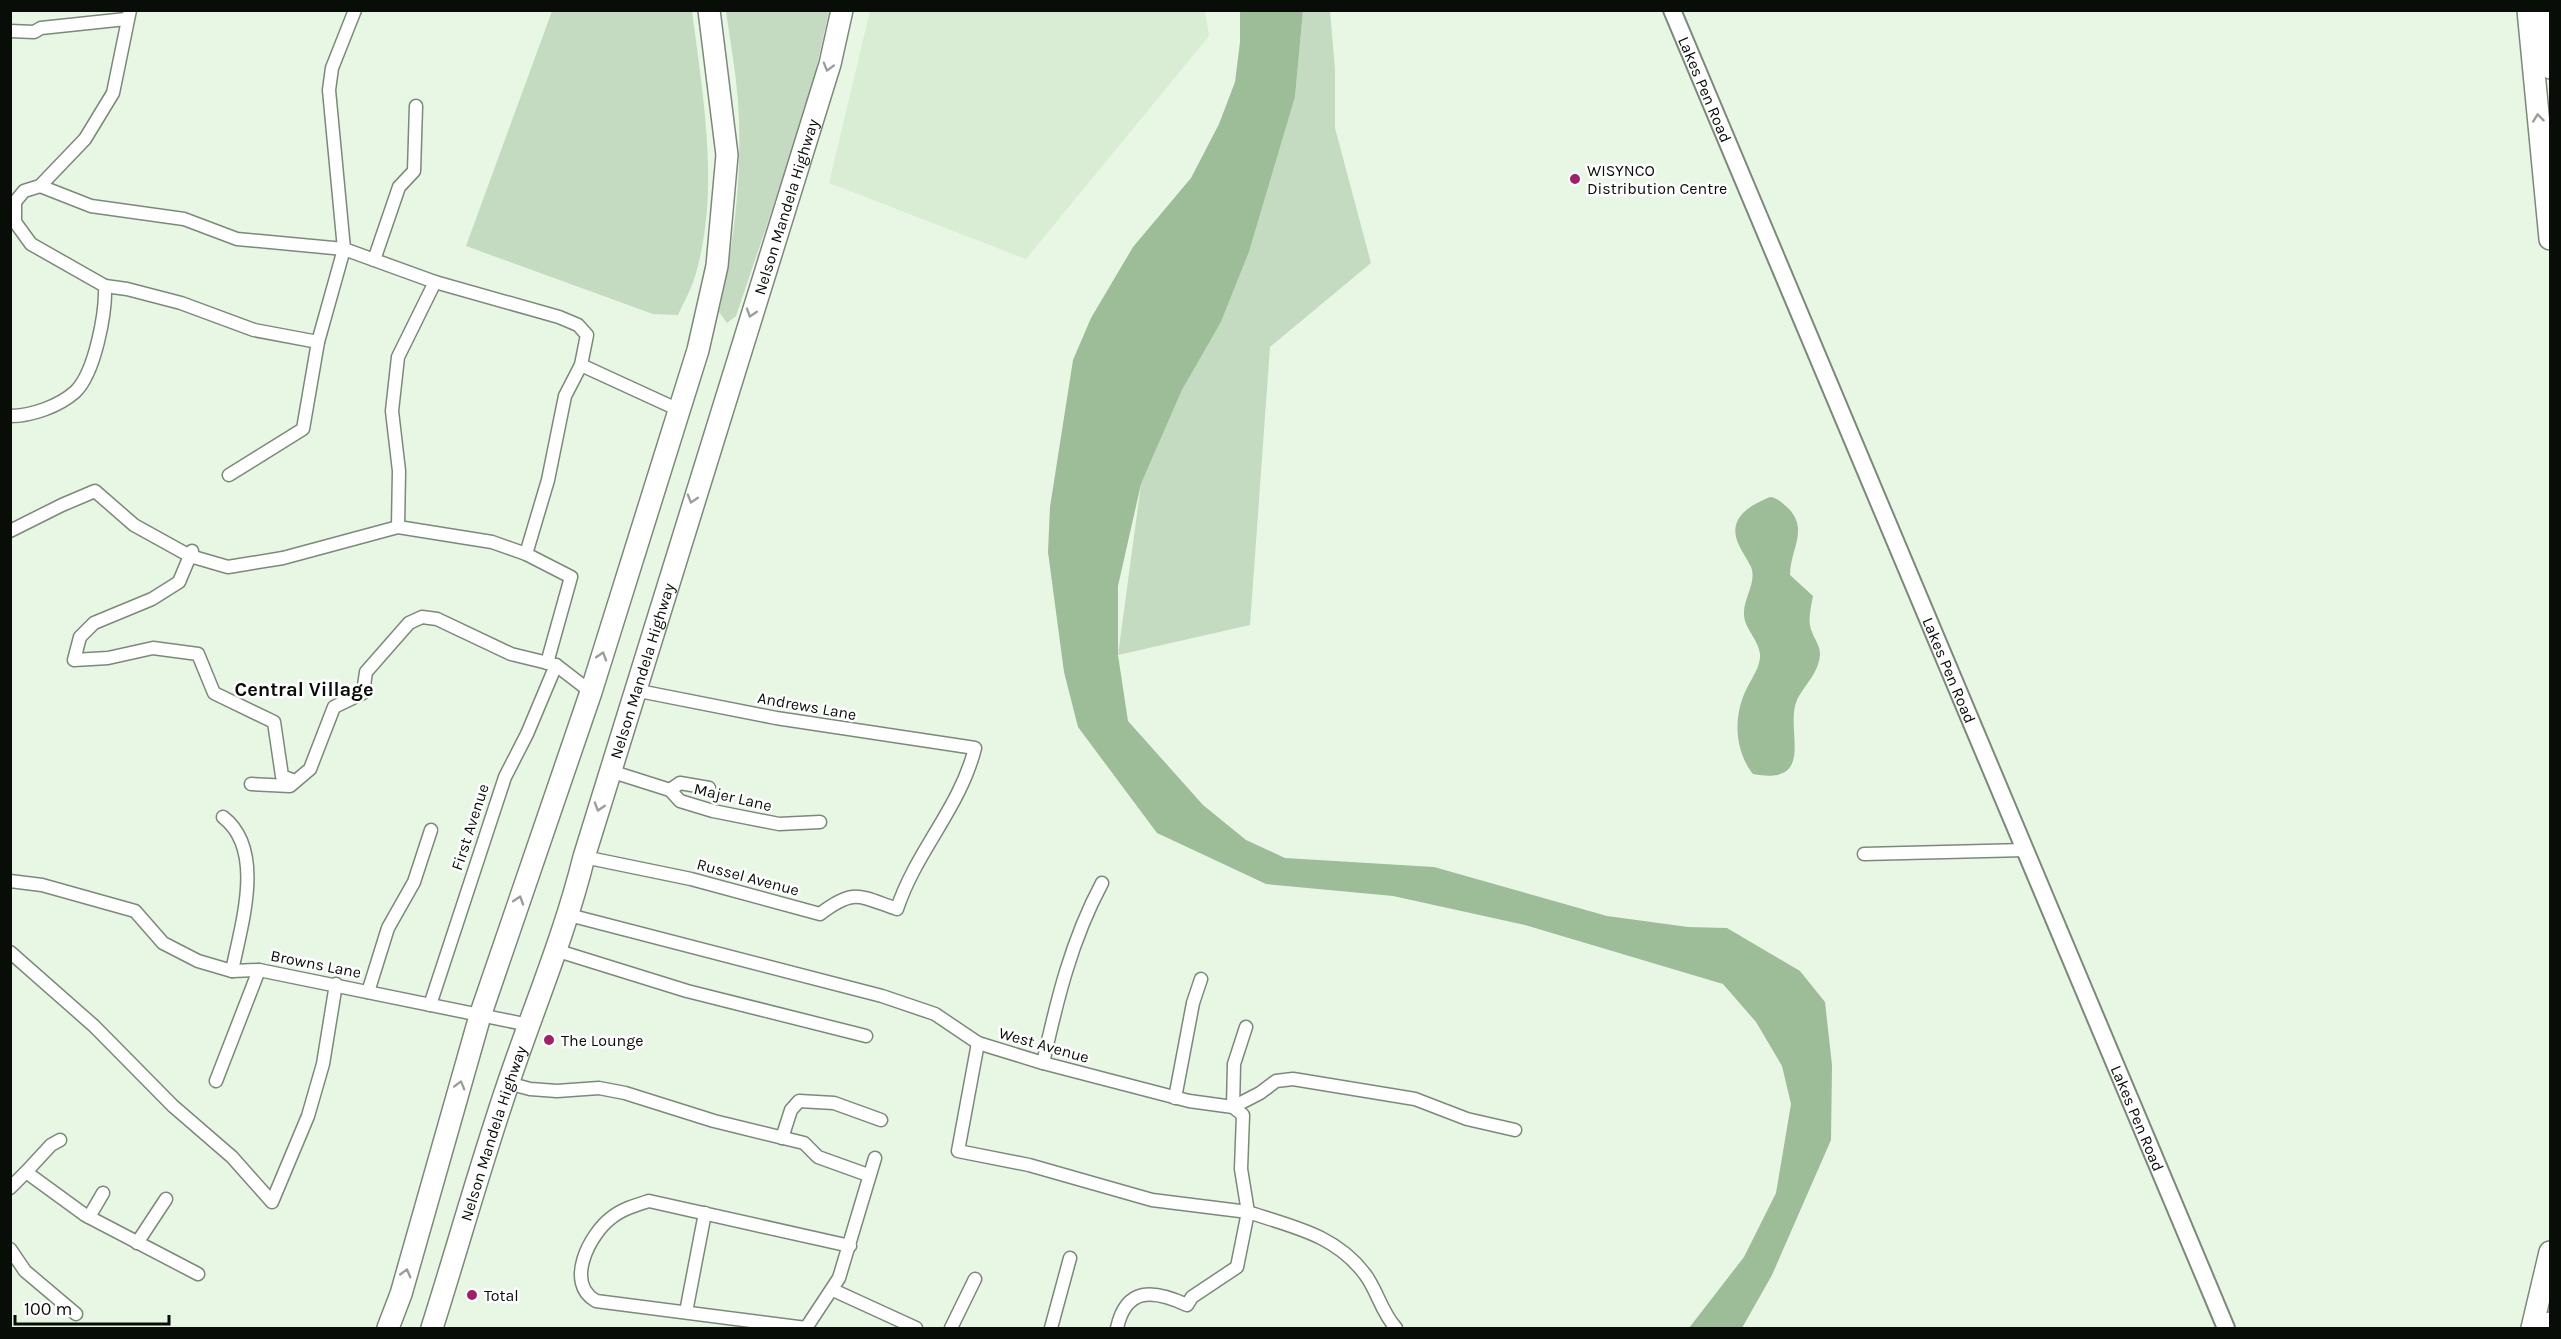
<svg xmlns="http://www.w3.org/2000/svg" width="2561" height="1339" viewBox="0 0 2561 1339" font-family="Karla,sans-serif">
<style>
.built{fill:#d8edd4}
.green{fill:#c4dbc1}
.water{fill:#9dbd99}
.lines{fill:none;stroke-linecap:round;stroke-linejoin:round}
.street-casing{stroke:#7b8979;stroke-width:15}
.secondary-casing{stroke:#7b8979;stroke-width:20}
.highway-casing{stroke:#7b8979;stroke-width:24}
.street{stroke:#fff;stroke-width:12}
.secondary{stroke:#fff;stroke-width:16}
.highway{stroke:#fff;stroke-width:21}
.oneway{stroke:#9c9e9c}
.poi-dot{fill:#a31d6a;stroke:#fff;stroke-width:2}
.labels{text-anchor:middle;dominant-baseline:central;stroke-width:5;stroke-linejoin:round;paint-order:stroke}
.street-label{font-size:16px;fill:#080d08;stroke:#fff}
.poi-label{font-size:16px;fill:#080d08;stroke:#fff;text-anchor:start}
.quarter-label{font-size:20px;font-weight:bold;fill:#080d08;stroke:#fff}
</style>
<rect width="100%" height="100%" fill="#e7f7e4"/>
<polygon class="built" points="870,11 1205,11 1209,36 1026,259 829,183"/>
<g class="green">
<path d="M552 11H692C703 97 720 188 696 273 692 288 684 302 678 315L653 314 466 246Z"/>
<path d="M726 11H829L809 101 736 316 727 323 719 312C734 243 743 173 738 102 736 72 730 41 726 11Z"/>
<polygon points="1303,11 1330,11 1335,69 1335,128 1371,263 1270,347 1250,625 1118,655 1141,484 1182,390 1221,322 1249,252 1295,97"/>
</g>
<g class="water">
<polygon points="1240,11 1303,11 1295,97 1249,252 1221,322 1182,390 1141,484 1118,586 1118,655 1128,721 1203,805 1246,840 1285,858 1434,867 1607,916 1688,927 1727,928 1800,971 1825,1002 1832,1065 1831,1140 1772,1275 1742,1328 1689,1328 1744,1257 1776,1193 1791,1104 1782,1066 1756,1022 1723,984 1525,925 1393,896 1266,884 1157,833 1078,727 1064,672 1048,552 1050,507 1073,360 1091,318 1133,247 1191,178 1219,124 1235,82 1240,42"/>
<path d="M1770 497C1778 498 1781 502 1787 507 1810 529 1790 549 1790 575L1813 596C1811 608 1807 621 1812 632 1815 640 1820 646 1820 654 1819 673 1805 684 1797 700 1784 729 1818 786 1753 774 1734 750 1733 715 1747 688 1752 678 1761 666 1760 654 1758 638 1743 628 1744 612 1744 598 1757 581 1751 567 1745 554 1732 540 1736 525 1740 510 1758 502 1770 497Z"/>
</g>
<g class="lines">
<g class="street-casing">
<g id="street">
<polyline points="10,31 34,32 41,28 126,19"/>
<polyline points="40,186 91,206 184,219 237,239 344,249 435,282 559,317 578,325 587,335 581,365 679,410"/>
<polyline points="10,203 15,202 24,191 40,186 85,139 113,93 130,10"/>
<polyline points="374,260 399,187 414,171 416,106"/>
<polyline points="105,286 127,289 181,303 254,330 318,342"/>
<path d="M10 416C32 416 59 406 75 392 95 373 106 313 105 286L31 244 15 222V202"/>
<polyline points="229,475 303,429 318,342 344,249 329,90 332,68 355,10"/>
<polyline points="398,527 399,471 392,411 398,357 435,282"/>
<polyline points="10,531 62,505 95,491 134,525 190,556 228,567 283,558 398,527 492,542 526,554 571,577 547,663"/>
<polyline points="192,551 179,582 152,599 94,623 80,637 74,660 108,658 153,648 198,654 214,693 274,722 282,776 295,781"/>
<polyline points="526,554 548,480 565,396 581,365"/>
<polyline points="610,771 670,790 680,801 713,811 779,824 820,822"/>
<polyline points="251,784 290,786 310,769 334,707 363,693 366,672 409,623 422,617 437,619 511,654 556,665 591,692"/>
<polyline points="670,790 680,783 709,788"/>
<path d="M223 817C266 850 241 925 232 971"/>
<polyline points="1864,854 2025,850"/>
<path d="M584 857 691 879 820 914C854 888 859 896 897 909 916 851 960 808 975 748L776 718 634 690"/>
<polyline points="10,881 42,885 135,911 163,943 198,961 232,971 259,970 529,1025"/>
<polyline points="569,915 882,996 935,1014 978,1043 1043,1063 1189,1101 1233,1107 1260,1093 1276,1081 1293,1079 1415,1099 1467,1119 1515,1130"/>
<polyline points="555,950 687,991 866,1036"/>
<polyline points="10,952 94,1026 173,1106 232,1157 272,1202 308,1116 323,1064 336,984"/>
<polyline points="368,992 388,928 414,882 431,830"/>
<polyline points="430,1005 505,777 527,734 556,665"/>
<path d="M1246 1027 1234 1064 1233 1107 1243 1115 1241 1169 1248 1212C1292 1227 1334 1234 1364 1273 1377 1289 1381 1312 1396 1328"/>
<path d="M978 1043 958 1151 1029 1165 1152 1200 1248 1212 1237 1267 1192 1297 1187 1305C1153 1289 1126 1287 1117 1328"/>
<path d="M1043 1063C1057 1000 1071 941 1102 883"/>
<polyline points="216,1081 259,970"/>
<polyline points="508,1083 530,1089 557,1091 599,1088 625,1093 714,1121 804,1143 818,1157 868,1175"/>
<polyline points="1175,1098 1193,1003 1201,979"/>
<polyline points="782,1138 791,1110 799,1101 834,1103 881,1120"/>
<polyline points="26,1172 51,1145 60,1140"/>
<polyline points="10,1188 26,1172 85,1215 198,1274"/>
<polyline points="89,1217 103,1193"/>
<polyline points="137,1243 166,1199"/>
<polyline points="10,1249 25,1271 76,1314"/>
<polyline points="833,1290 916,1328"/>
<polyline points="686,1312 705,1213"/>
<path d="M806 1328 596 1301C564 1283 590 1234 611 1218 622 1209 636 1205 649 1201L850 1246"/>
<polyline points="806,1328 839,1278 875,1158"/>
<polyline points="951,1328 975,1279"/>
<polyline points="1051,1328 1070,1258"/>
</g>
</g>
<g class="secondary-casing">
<g id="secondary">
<path id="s1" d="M1672 10 2226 1328"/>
</g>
</g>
<g class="highway-casing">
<g id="highway">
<polyline points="2528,10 2550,239"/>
<polyline points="2545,10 2550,68"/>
<polyline points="388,1328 401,1294 480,1016 591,692 698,350 717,266 727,155 709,10"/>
<path id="s2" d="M432 1328C458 1246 481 1163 509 1081 534 1007 565 934 584 857L830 64 842 10"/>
<polyline points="2532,1328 2550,1252"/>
<polyline points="2549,1328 2550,1323"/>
</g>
</g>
<use href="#street" class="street"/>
<use href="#secondary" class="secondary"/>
<use href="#highway" class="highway"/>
</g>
<defs><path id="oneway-chevron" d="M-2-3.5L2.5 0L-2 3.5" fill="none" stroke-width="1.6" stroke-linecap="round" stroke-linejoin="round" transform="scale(1.5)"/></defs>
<g class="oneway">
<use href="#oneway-chevron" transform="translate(828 67) rotate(106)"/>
<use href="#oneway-chevron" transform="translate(2538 118) rotate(-96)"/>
<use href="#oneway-chevron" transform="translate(751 313) rotate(108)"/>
<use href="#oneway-chevron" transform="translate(692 499) rotate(107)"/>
<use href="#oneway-chevron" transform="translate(602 656) rotate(-72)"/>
<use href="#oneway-chevron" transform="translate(599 807) rotate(107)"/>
<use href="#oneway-chevron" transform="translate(519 900) rotate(-72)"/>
<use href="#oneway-chevron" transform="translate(460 1085) rotate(-74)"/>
<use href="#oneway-chevron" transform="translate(406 1273) rotate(-75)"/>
</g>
<g class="poi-dot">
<circle cx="1575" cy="179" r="6"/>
<circle cx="549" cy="1040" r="6"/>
<circle cx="472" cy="1295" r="6"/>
</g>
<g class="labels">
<g class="street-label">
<text stroke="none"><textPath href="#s1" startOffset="86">Lakes Pen Road</textPath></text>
<text stroke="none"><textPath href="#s2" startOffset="1176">Nelson Mandela Highway</textPath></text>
<text stroke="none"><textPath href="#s1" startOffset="716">Lakes Pen Road</textPath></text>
<text stroke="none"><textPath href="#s2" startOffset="690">Nelson Mandela Highway</textPath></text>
<text transform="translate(807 706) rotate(10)">Andrews Lane</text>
<text transform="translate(733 797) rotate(13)">Majer Lane</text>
<text transform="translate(470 827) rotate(-72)">First Avenue</text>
<text transform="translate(748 877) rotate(15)">Russel Avenue</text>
<text transform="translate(316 964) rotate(11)">Browns Lane</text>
<text transform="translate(1044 1045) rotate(16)">West Avenue</text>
<text stroke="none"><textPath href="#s1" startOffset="1202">Lakes Pen Road</textPath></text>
<text stroke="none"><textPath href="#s2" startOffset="204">Nelson Mandela Highway</textPath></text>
</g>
<g class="poi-label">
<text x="1587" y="170">WISYNCO<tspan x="1587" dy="18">Distribution Centre</tspan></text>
<text x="561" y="1040">The Lounge</text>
<text x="484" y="1295">Total</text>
</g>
<g class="quarter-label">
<text x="304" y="689">Central Village</text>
</g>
</g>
<rect width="2561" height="1339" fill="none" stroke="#080d08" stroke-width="24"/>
<path d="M15 1315v9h154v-9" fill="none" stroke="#080d08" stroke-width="3"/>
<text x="24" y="1315" font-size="18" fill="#080d08" stroke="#ffffff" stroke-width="4.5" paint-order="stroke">100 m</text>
</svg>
